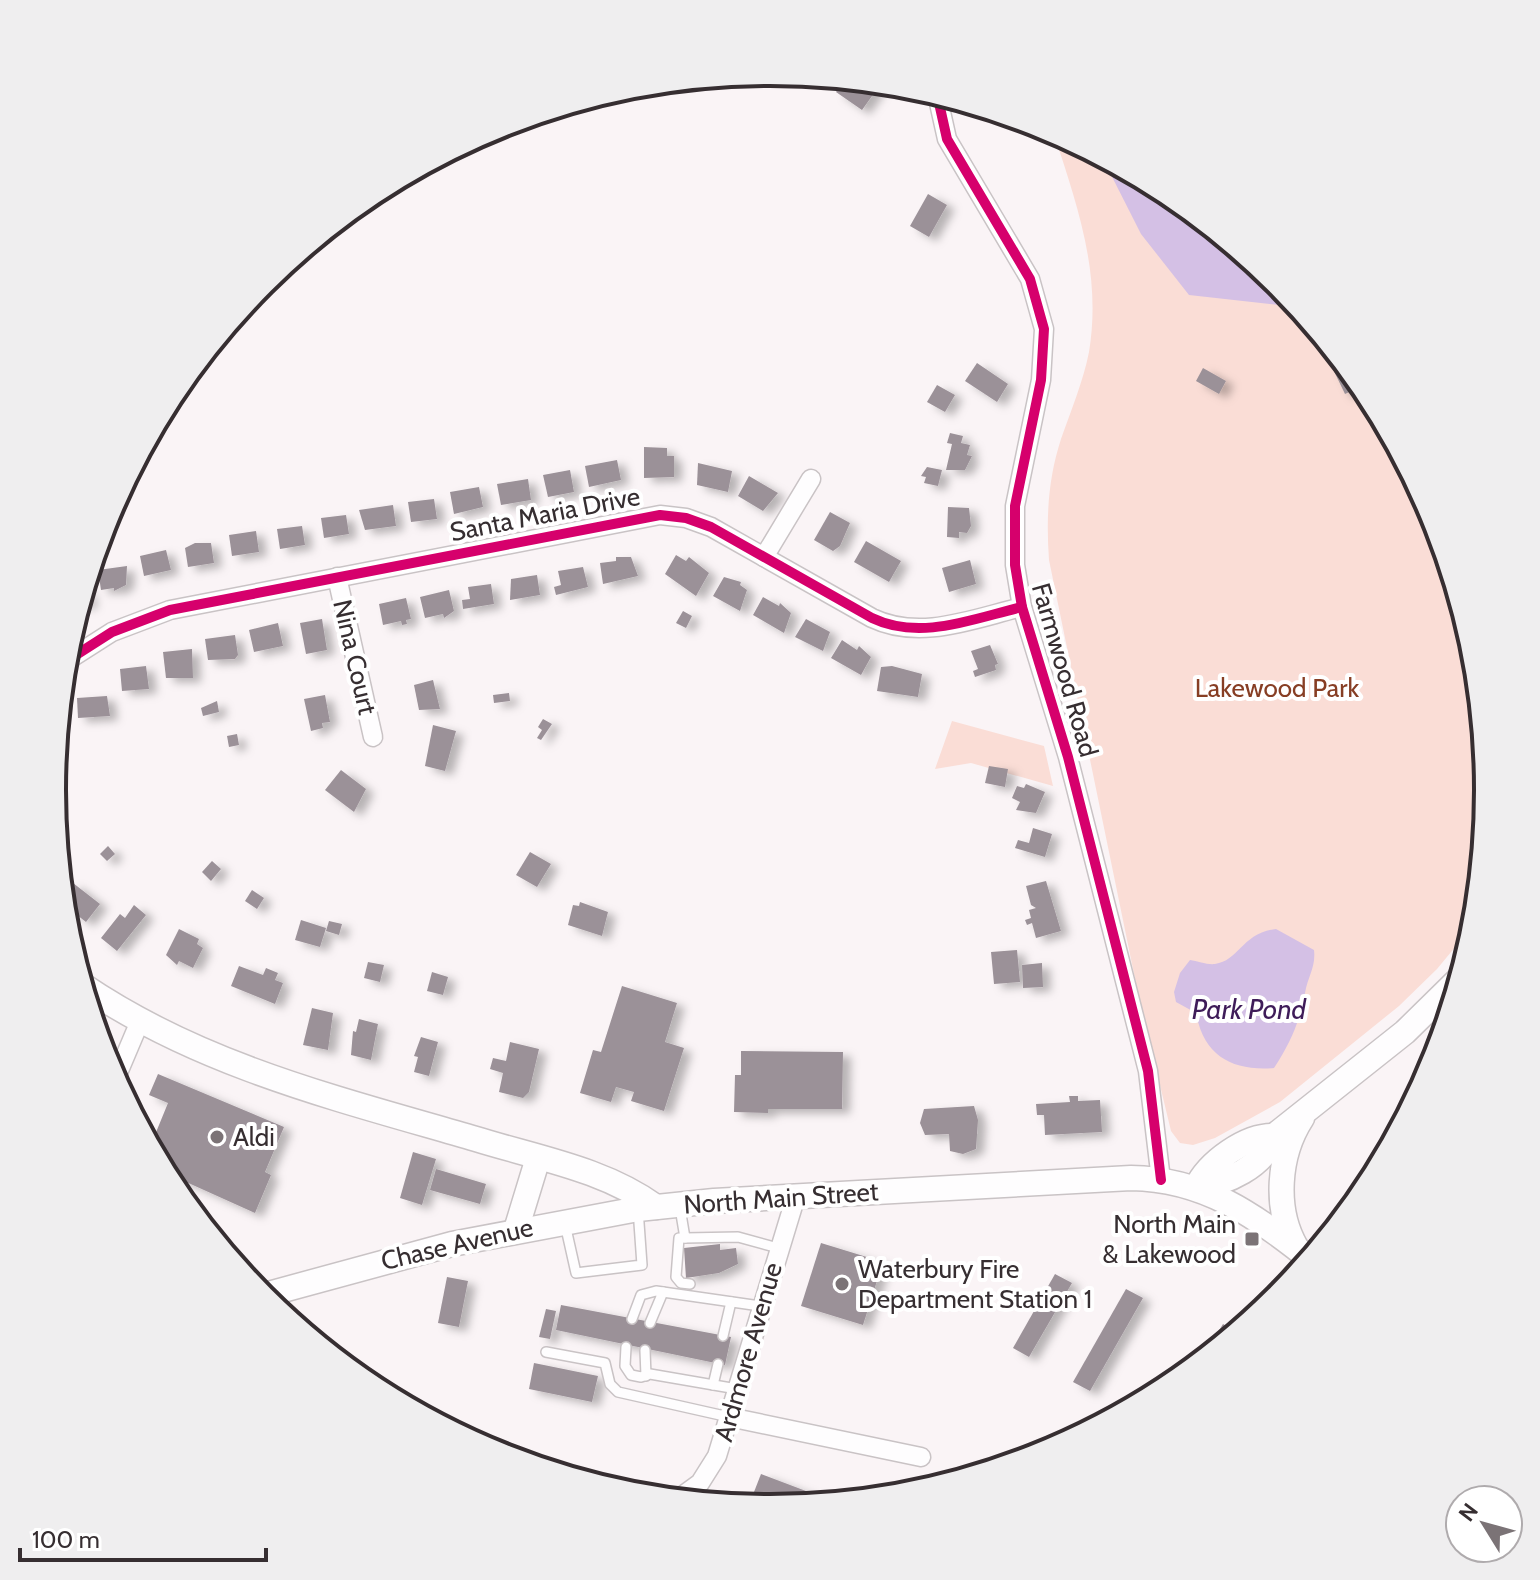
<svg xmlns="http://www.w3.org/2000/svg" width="1540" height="1580" viewBox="0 0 1540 1580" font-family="Cabin,sans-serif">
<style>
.green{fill:#faddd6}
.water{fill:#d4c0e5}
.building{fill:#9b9198;filter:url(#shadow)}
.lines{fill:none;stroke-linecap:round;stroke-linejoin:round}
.lane-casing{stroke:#c9c3c5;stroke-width:12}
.street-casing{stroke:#c9c3c5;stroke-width:21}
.secondary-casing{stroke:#c9c3c5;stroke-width:27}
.lane{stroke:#fefdfe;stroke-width:9}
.street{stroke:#fefdfe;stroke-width:18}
.secondary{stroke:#fefdfe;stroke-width:24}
.cycleway-casing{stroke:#fff;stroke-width:15}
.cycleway{stroke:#d6006c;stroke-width:10}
.poi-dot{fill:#7b7376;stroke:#fff;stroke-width:3}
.labels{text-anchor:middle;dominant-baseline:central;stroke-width:8;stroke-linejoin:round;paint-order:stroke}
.street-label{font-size:26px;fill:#362e31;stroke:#fff}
.park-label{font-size:26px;fill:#873e24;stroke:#fff}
.poi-label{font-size:26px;fill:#362e31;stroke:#fff;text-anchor:start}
.water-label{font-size:28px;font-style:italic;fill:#3f1c59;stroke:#fff}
.rim{fill:none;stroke:#362e31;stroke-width:4}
</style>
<defs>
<filter id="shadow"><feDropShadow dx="8" dy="4.5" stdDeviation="4" flood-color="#0004"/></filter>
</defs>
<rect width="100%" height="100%" fill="#faf4f6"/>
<g class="green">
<path d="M1053 131 1169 193 1278 283 1367 391 1434 516 1474 650 1488 790 1475 923 1437 969 1399 1006 1280 1102 1215 1138 1193 1145 1180 1143 1171 1131 1139 998 1049 560C1046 518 1048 479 1061 439 1071 410 1083 382 1089 352 1102 273 1077 205 1053 131Z"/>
<polygon points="952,721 1044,746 1053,786 971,763 935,769"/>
</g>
<g class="water">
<path d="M1102 157C1173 195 1246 243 1298 307L1189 295 1141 234Z"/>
<path d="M1276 929 1314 950C1316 967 1308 976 1305 993 1299 1023 1291 1042 1274 1068 1233 1071 1204 1057 1196 1013L1176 1002 1174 992 1180 973 1190 960C1198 961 1207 965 1215 964 1239 961 1242 933 1276 929Z"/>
</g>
<g class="building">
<polygon points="845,79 875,82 873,86 877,89 862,110 836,92"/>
<polygon points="928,194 947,205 929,237 910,226"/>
<polygon points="1341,360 1363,386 1345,394 1331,365"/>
<polygon points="977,363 1008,384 997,402 965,381"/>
<polygon points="1203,368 1226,381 1219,394 1196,381"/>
<polygon points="937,385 955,395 945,412 927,402"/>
<polygon points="950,433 963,436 961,443 970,445 967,455 972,456 965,470 946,470 952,444 947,443"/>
<polygon points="644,447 667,448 667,456 674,456 674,477 644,478"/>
<polygon points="617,460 621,480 589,487 585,466"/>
<polygon points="698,463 732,471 728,492 697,485"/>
<polygon points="927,467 942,470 938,486 924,483 926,477 921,476"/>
<polygon points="570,470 574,492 548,497 543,475"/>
<polygon points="749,476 778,493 763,511 738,496"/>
<polygon points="528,479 531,500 501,505 497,484"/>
<polygon points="479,487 483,507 454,514 450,492"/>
<polygon points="434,499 437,519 411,522 408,502"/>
<polygon points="393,505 396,526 365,530 359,510"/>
<polygon points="948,507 969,508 971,526 967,533 959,532 959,538 947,537"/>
<polygon points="830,512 850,523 840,546 833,551 814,540"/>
<polygon points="346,515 349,534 324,538 321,518"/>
<polygon points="302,526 305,545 280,549 277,529"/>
<polygon points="256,531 259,552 232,556 229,535"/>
<polygon points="866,541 901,561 889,582 854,562"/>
<polygon points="195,543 211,543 214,563 188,567 185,548"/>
<polygon points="166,550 171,570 144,576 140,556"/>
<polygon points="676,555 686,561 689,557 709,573 696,596 665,574"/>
<polygon points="616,557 631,557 638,576 603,584 600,563 616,561"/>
<polygon points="970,560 976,584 949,592 942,568"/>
<polygon points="127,566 126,585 114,591 114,588 101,590 98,570"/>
<polygon points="583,567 588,587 556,595 554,587 561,585 558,571"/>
<polygon points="537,575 540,595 510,600 511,579"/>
<polygon points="724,577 741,582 740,585 747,590 740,611 713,596"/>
<polygon points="491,584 494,604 463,609 462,600 470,599 468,587"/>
<polygon points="86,585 90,603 79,606"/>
<polygon points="449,590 454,611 444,618 443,614 425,618 420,597"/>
<polygon points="763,597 779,606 780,603 791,613 784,633 753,615"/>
<polygon points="406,598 411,619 406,620 407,624 402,625 401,621 383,625 379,604"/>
<polygon points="683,611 692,616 686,628 676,623"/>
<polygon points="322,619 327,650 306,654 300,623"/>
<polygon points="806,619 830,632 823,651 795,637"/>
<polygon points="278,623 283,646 254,652 249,630"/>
<polygon points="235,635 238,655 235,659 208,660 205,639"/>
<polygon points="842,640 857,650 859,646 871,657 861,675 831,658"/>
<polygon points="990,645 998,664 995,665 996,670 975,677 973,671 978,669 971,651"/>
<polygon points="192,649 193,678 166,678 163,652"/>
<polygon points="146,666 149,689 122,691 120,669"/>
<polygon points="892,666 922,674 918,697 877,691 881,667"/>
<polygon points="433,680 440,709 419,710 414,685"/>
<polygon points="509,693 510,701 494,703 493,695"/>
<polygon points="325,695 330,722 322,723 323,728 311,731 304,699"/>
<polygon points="107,696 110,716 78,718 77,698"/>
<polygon points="217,701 219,712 203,716 201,708"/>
<polygon points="1481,714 1482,730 1483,736 1473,732"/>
<polygon points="543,719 552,724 541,740 537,738 542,730 538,727"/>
<polygon points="433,725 456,731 445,771 425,766"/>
<polygon points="237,734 239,745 229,747 227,736"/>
<polygon points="989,766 1008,769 1005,787 985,783"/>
<polygon points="341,770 366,789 354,812 325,790"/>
<polygon points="1026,784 1045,792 1036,813 1016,810 1020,802 1012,798 1017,786 1024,788"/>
<polygon points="1033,828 1052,834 1045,857 1015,848 1018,840 1029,843"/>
<polygon points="108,846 115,854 107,861 100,854"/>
<polygon points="530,852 551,864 537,887 516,875"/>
<polygon points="212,861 221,869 211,881 202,872"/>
<polygon points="1046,881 1061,931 1036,938 1032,923 1027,925 1025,920 1031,918 1029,910 1036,908 1031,905 1026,886"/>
<polygon points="73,883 100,904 86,922 63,904 63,897"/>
<polygon points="252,890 264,898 257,909 245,901"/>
<polygon points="580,902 608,912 602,936 568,925 573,905 579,906"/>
<polygon points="134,905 146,915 117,951 101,938 120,914 125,918"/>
<polygon points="301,920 326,928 320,947 295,940"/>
<polygon points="329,921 342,924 339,935 326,931"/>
<polygon points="179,929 199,939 197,944 203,948 193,968 179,961 177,965 166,955"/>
<polygon points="1017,950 1020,982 994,984 991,952"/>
<polygon points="368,962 384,965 380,982 364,978"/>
<polygon points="1042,963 1043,987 1023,988 1022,965"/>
<polygon points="239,966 263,975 266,968 278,973 275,980 283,983 275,1004 231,986"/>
<polygon points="432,972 448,977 443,995 427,991"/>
<polygon points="622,986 677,1003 665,1042 684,1048 664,1111 631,1101 634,1092 616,1087 611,1102 580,1093 593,1050 601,1052"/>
<polygon points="312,1008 333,1013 328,1050 303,1045"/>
<polygon points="359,1019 378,1024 371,1060 351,1055 353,1031 356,1032"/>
<polygon points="421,1037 438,1042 429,1076 414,1072 418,1057 414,1056"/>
<polygon points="510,1042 539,1049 529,1092 523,1098 499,1092 503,1073 490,1069 493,1058 506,1061"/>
<polygon points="741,1051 843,1052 842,1109 768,1109 768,1113 734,1112 735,1075 741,1075"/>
<polygon points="158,1074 284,1127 265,1172 271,1175 255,1213 164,1172 150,1147 168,1103 149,1095"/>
<polygon points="1069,1096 1078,1096 1078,1101 1100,1100 1102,1132 1045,1135 1044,1115 1037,1115 1036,1104 1070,1102"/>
<polygon points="974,1106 978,1120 976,1149 963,1154 950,1151 949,1134 925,1135 920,1123 924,1109"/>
<polygon points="413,1152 436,1159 422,1205 400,1198"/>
<polygon points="1383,1159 1367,1189 1366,1190 1361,1183 1362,1175"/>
<polygon points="436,1169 486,1184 480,1204 430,1190"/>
<polygon points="821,1243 883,1262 863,1325 801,1306"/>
<polygon points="720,1244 720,1250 736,1248 738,1264 719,1273 686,1278 684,1248"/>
<polygon points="1055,1274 1072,1283 1029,1357 1013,1348"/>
<polygon points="447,1277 468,1281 459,1327 438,1323"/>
<polygon points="1126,1289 1143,1298 1090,1391 1073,1382"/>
<polygon points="561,1305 731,1337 725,1365 556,1330"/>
<polygon points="546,1309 556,1311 550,1339 539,1337"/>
<polygon points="1223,1324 1235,1331 1214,1350 1220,1340 1215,1337"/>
<polygon points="534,1363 598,1376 592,1402 529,1389"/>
<polygon points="994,1458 1007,1465 987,1471"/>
<polygon points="761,1474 835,1502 791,1506 754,1492"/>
</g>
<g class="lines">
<g class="lane-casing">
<g id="lane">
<polyline points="680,1208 685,1238 738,1237 778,1248"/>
<polyline points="565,1224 576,1273 642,1265 638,1209"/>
<polyline points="685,1238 679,1238 676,1277 681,1283 690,1284"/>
<polyline points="632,1319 641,1295 656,1291 760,1306"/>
<polyline points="650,1323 663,1292"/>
<polyline points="723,1336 731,1302"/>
<polyline points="626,1347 625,1366 631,1375 641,1377 650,1374 737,1389"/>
<polyline points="645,1350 646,1376"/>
<polyline points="546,1352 605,1363 610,1384 618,1392 729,1417"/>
<polyline points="713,1385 718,1364"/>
</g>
</g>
<g class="street-casing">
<g id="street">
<polyline points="937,94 947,139 1030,279 1044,329 1041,380 1015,506 1015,565 1022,607 1068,757 1148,1071 1161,1180"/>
<polyline points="764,557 811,479"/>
<polyline points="337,577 373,737"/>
<path d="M65 662 112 632 170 610 660 515 686 518 711 527 872 618C920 641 972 619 1022 607"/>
<polyline points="115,1080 140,1021"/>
<polyline points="729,1417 921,1457"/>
<polyline points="678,1499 700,1483 717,1456 796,1196"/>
</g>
</g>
<g class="secondary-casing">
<g id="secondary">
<path d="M82 985C201 1066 339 1099 476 1139 537 1158 604 1169 656 1207"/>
<path d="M1196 1188C1226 1183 1264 1167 1274 1136L1405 1032 1459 979"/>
<path d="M1196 1188C1208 1162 1246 1135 1274 1136"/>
<polyline points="516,1230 538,1158"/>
<path d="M1296 1247C1274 1209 1278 1155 1302 1118"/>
<path d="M261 1296 452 1244 638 1209 714 1201 1131 1178C1204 1179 1255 1215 1310 1259"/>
</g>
</g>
<use href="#lane" class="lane"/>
<use href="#street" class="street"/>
<use href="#secondary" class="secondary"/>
<g class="cycleway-casing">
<g id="cycleway">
<polyline points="937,94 947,139 1030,279 1044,329 1041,380 1015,506 1015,565 1022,607 1068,757 1148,1071 1161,1180"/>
<path d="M65 662 112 632 170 610 660 515 686 518 711 527 872 618C920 641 972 619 1022 607"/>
</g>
</g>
<use href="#cycleway" class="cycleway"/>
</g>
<g class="poi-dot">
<circle cx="217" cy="1137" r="8"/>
<rect x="1244" y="1231" width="16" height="16" rx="4"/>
<circle cx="842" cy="1284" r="8"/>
</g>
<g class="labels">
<g class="street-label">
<text transform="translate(545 514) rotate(-11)">Santa Maria Drive</text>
<text transform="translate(355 657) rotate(77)">Nina Court</text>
<text transform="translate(1065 670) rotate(74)">Farmwood Road</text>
<text transform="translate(781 1198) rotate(-4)">North Main Street</text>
<text transform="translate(457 1244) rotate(-13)">Chase Avenue</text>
<text transform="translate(748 1352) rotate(-74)">Ardmore Avenue</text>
</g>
<g class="park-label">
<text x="1277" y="688">Lakewood Park</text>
</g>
<g class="poi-label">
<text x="233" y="1137">Aldi</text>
<text x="1236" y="1224" text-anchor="end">North Main<tspan x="1236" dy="30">&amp; Lakewood</tspan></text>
<text x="858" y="1269">Waterbury Fire<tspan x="858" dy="30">Department Station 1</tspan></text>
</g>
<g class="water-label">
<text x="1249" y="1009">Park Pond</text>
</g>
</g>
<path d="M0 0H1540V1580H0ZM66 790a704 704 0 1 1 1408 0a704 704 0 1 1-1408 0Z" fill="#efeeef" fill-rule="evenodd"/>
<path class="rim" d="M66 790a704 704 0 1 1 1408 0a704 704 0 1 1-1408 0Z"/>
<g transform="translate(1484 1524) rotate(307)"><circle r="38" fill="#ffffff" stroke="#afabad" stroke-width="2"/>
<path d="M0-6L14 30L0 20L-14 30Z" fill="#7b7376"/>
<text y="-12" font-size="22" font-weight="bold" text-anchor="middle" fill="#362e31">N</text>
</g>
<path d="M20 1548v12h246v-12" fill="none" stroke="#362e31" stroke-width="4"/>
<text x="32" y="1548" font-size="24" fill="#362e31" stroke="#ffffff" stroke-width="6" paint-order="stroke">100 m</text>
</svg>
